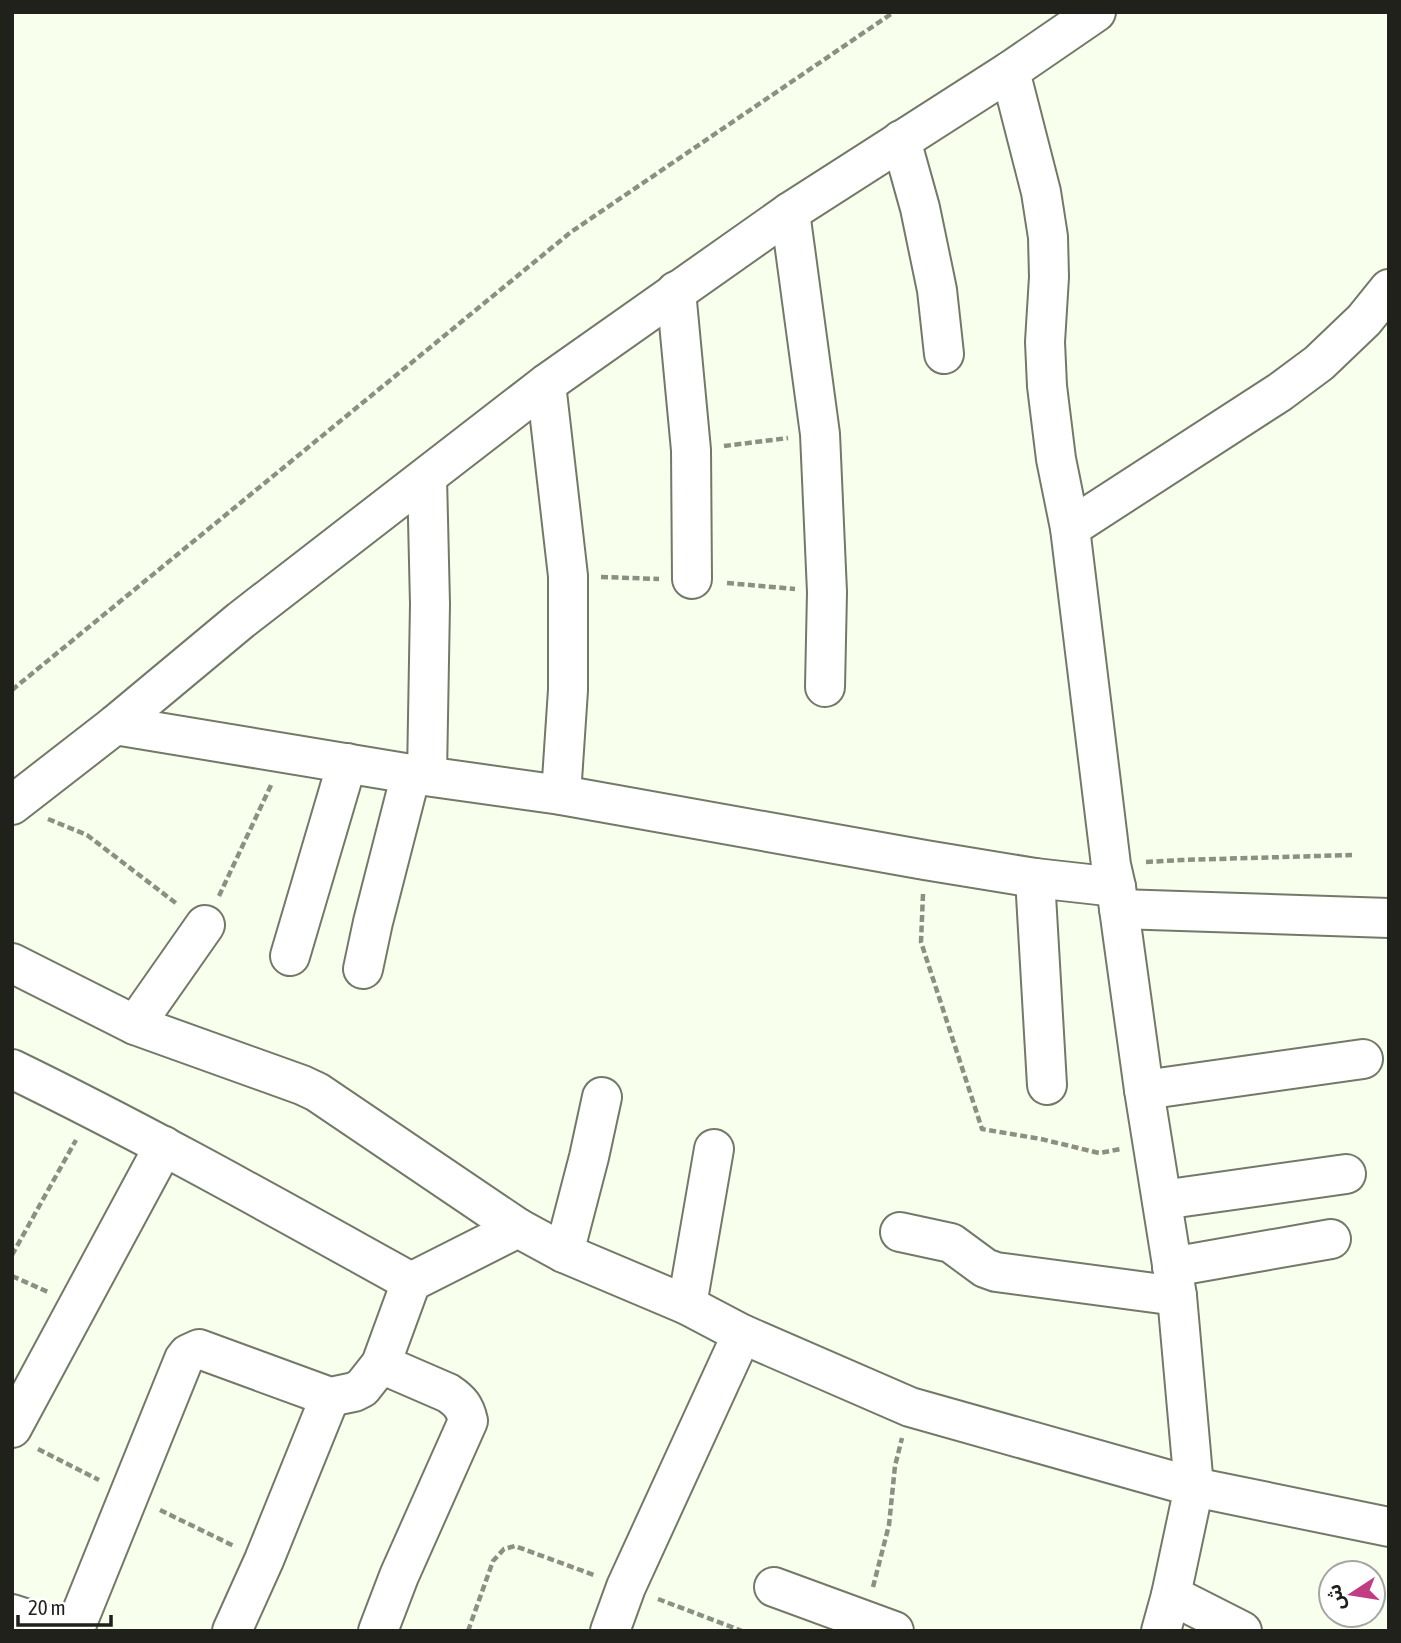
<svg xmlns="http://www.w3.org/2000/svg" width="1401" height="1643" viewBox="0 0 1401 1643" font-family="'Asap Condensed','Noto Sans Arabic',sans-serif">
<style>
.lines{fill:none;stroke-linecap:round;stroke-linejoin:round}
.minor-casing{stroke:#737968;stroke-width:42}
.path{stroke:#8b9083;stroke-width:4.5;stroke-dasharray:7 3.5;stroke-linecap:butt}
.minor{stroke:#fff;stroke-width:38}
</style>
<rect width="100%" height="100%" fill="#f8ffec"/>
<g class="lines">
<g class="minor-casing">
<g id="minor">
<polyline points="1010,71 1041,192 1048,237 1049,277 1045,342 1047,386 1056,459 1070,528 1111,865 1116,887 1144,1090 1177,1296 1194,1487 1171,1595 1161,1631"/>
<polyline points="901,140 920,208 937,290 944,354"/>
<polyline points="790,212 820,434 827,592 825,687"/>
<polyline points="676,291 691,450 692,579"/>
<polyline points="546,384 568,576 568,690 561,795"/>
<polyline points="427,477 430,604 427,775"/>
<polyline points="1070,528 1280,392 1319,363 1364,320 1389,289"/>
<polyline points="115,725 411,774 561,795 925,860 1035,878 1116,887"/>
<polyline points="12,805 115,725 241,620 546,384 790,212 1010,71 1096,12"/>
<polyline points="1035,878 1047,1085"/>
<polyline points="1119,909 1389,918"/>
<polyline points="290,956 347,763"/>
<polyline points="12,963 135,1025 302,1085 317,1092 518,1228"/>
<polyline points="363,969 373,922 411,774"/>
<polyline points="135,1025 205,925"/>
<path d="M12 1069C148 1135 279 1209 411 1282"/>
<polyline points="1144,1090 1363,1059"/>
<polyline points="1162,1200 1346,1174"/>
<polyline points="900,1232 951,1243 985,1268 996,1272 1177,1296"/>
<polyline points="564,1253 589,1157 602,1097"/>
<polyline points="1172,1267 1331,1239"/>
<polyline points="687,1305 714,1149"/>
<polyline points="12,1428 164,1146"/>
<polyline points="774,1587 894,1631"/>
<polyline points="1171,1595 1242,1631"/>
<polyline points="12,1614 65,1631"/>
<polyline points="74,1631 184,1359 188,1354 199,1349 330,1397 354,1392 362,1388 381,1364 411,1282 518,1228 564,1253 687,1305 742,1334 910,1407 1194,1487 1389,1527"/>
<polyline points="232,1631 264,1560 330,1397"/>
<path d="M378 1631 399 1576 468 1421C465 1407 460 1401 448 1393L381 1364"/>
<polyline points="610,1631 626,1587 742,1334"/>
</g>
</g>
<g class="path">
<polyline points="724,446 788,438"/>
<polyline points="601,577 659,579"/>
<polyline points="727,583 795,589"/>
<polyline points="12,690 571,232 894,12"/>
<polyline points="48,819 87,835 177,904"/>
<polyline points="1146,862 1181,860 1352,855"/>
<polyline points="923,894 921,942 982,1129 1041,1139 1099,1153 1121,1149"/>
<polyline points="219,896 272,783"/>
<polyline points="12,1255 76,1140"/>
<polyline points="12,1276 48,1292"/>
<polyline points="38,1449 99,1480"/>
<polyline points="160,1510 234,1546"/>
<polyline points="873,1587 889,1525 895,1466 902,1438"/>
<polyline points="658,1599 742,1631"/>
<polyline points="468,1631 493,1561 504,1549 515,1546 594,1575"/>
</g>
<use href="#minor" class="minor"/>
</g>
<rect width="1401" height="1643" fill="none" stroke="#1f211a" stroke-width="28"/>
<g transform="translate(1352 1594) rotate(258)"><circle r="33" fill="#ffffff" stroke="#a5a6a3" stroke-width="2"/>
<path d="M0-5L12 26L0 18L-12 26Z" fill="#c03d83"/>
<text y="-10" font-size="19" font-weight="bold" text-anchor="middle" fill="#1f211a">ش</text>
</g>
<path d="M18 1615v10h93v-10" fill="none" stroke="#1f211a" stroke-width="3.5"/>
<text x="28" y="1615" font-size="21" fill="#1f211a" stroke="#ffffff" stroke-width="5" paint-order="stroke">20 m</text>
</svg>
